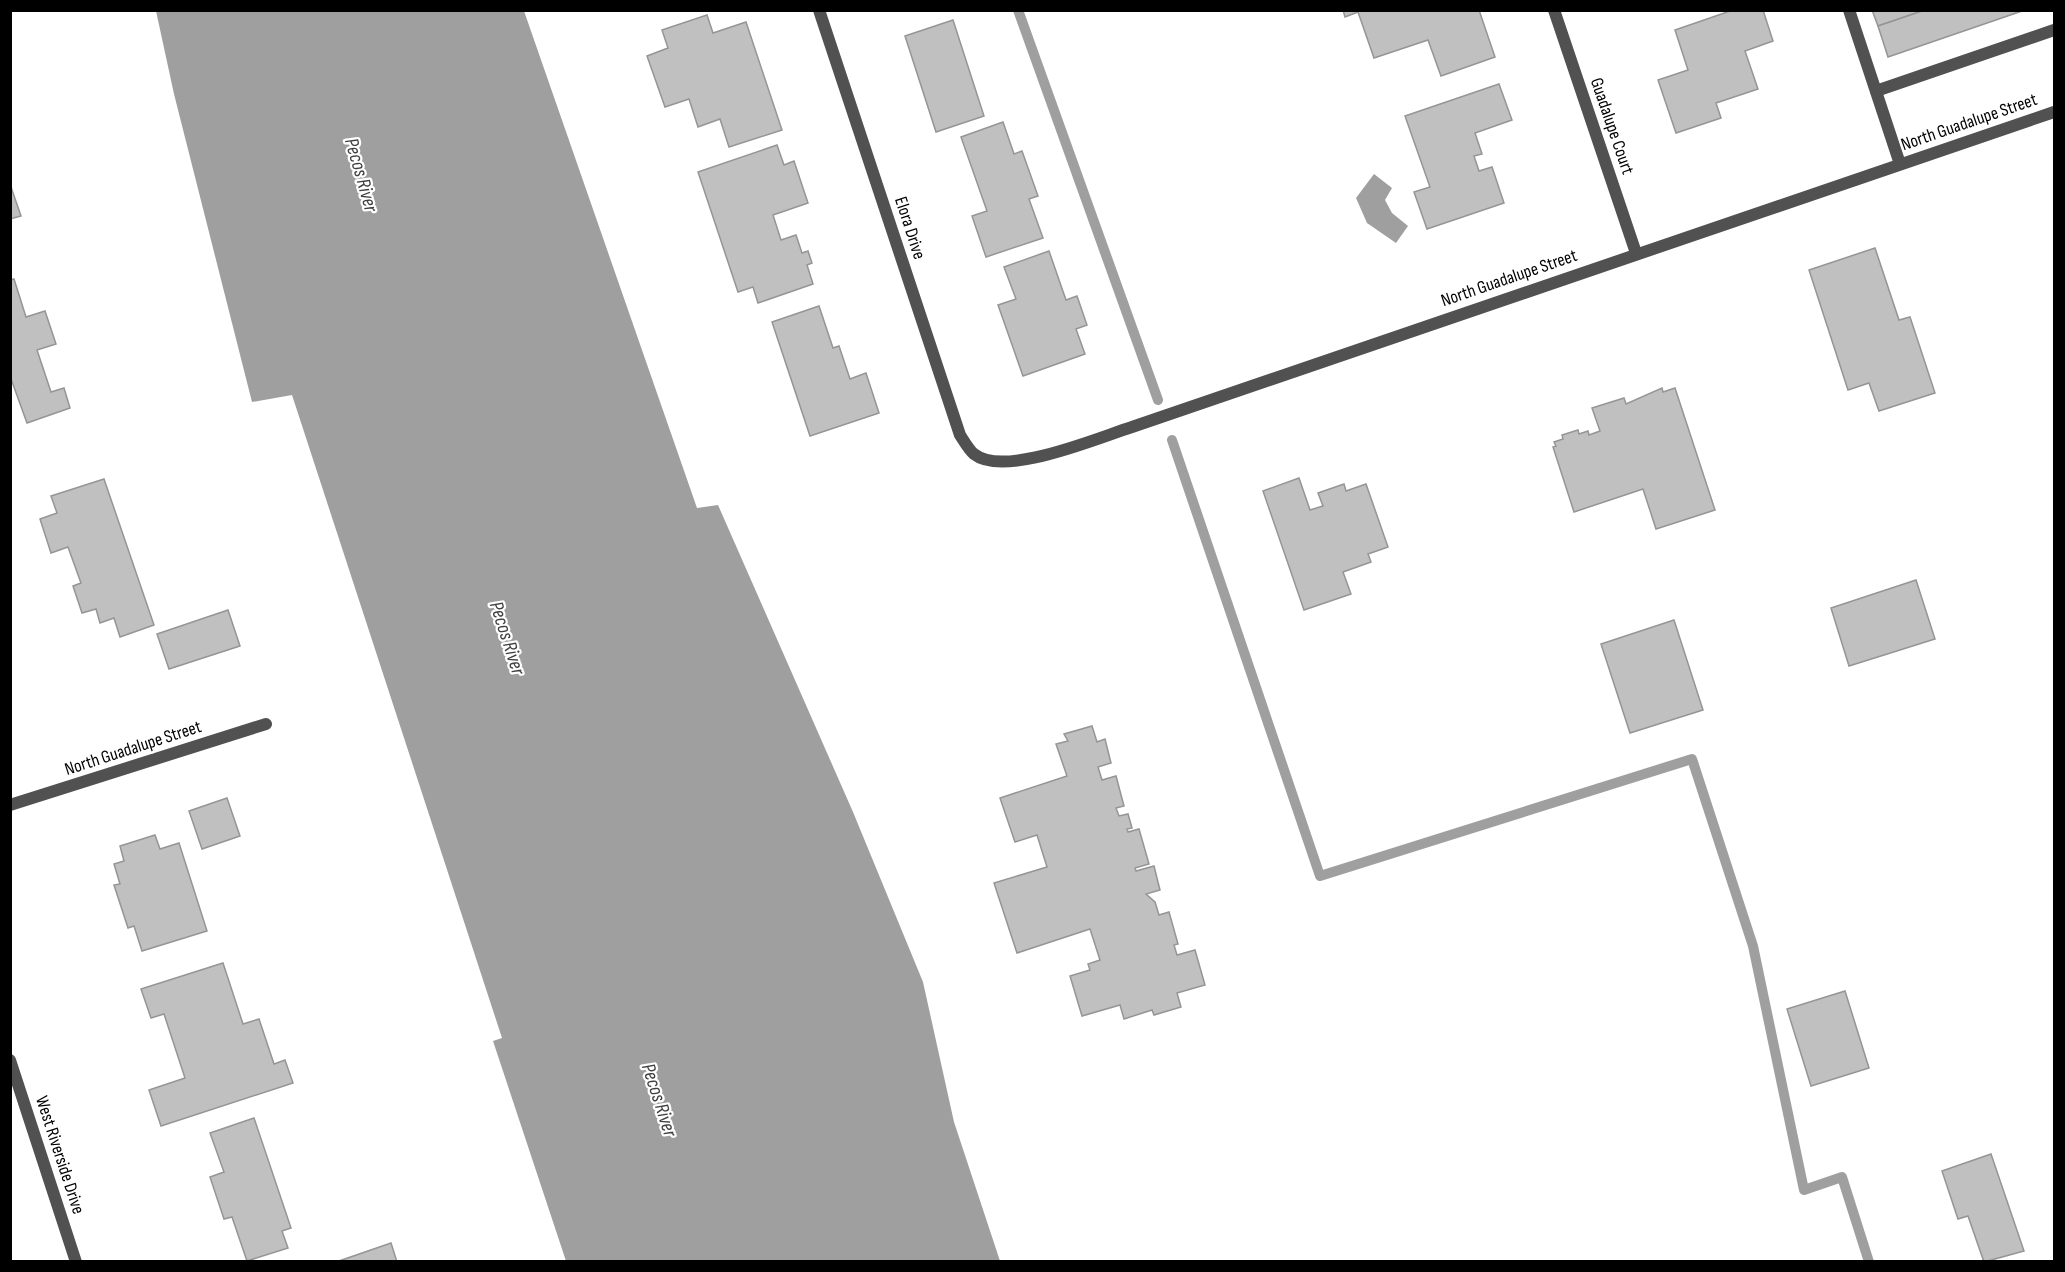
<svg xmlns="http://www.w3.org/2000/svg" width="2065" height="1272" viewBox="0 0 2065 1272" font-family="'Sofia Sans Condensed',sans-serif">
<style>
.water{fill:#9f9f9f}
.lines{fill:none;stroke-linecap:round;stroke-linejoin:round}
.stream{stroke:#9f9f9f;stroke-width:10}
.building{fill:#c0c0c0;stroke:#959595;stroke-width:1.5}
.service{stroke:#515151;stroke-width:12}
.minor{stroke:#515151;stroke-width:12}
.labels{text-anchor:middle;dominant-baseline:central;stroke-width:4.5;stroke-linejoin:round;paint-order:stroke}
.street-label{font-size:18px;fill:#000;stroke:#fff}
.water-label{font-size:20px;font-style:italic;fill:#404040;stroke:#fff}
</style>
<rect width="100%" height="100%" fill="#fff"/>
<g class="water">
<polygon points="156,11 524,11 697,508 718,505 853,812 923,982 954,1122 1000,1261 566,1261 493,1041 502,1038 292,395 252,402 174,94"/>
<polygon points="1374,174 1392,188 1385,200 1392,213 1408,226 1396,243 1367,223 1356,198"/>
</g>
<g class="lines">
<g class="stream">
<polyline points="1018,10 1158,400"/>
<polyline points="1172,440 1320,876 1692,759 1753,946 1804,1190 1842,1177 1869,1262"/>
</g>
</g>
<g class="building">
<polygon points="1343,10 1479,10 1495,57 1441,76 1428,40 1374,58 1358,12 1345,17"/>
<polygon points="1733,10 1763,10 1773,41 1745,51 1758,89 1716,103 1721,118 1676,133 1658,80 1688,70 1675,30"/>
<polygon points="1872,10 1925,10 1878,26"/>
<polygon points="1925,10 2025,10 1888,57 1878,26"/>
<polygon points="707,15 713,33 746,22 782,130 729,147 720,119 698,127 689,99 665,107 647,56 668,48 662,30"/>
<polygon points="953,20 984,116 936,132 905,36"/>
<polygon points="1499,84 1512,120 1475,133 1482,154 1474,156 1479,171 1492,167 1504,203 1427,229 1414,192 1430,187 1405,116"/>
<polygon points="1003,122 1014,154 1022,151 1038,196 1029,199 1043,238 986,257 972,216 987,211 961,137"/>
<polygon points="777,145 784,165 794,161 808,203 773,215 781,240 796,235 802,253 808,251 812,263 807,265 813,284 758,303 753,287 738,292 698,172"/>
<polygon points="10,184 21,216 10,219"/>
<polygon points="1875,248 1899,320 1910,317 1935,393 1879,411 1869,383 1848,390 1809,270"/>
<polygon points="1049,251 1066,300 1077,296 1087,325 1076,329 1085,354 1023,376 998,305 1016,299 1004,267"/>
<polygon points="14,279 26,317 45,311 56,344 37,350 51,392 64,388 70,408 27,423 10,376 10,280"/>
<polygon points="819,306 833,348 839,346 850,379 866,373 879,413 810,436 772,322"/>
<polygon points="1662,388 1663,392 1675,388 1715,510 1656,529 1643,489 1574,512 1553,447 1556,446 1554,442 1563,439 1562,435 1578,430 1579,434 1588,431 1589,435 1600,431 1592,408 1624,398 1626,404"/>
<polygon points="1299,478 1310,510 1323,506 1318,493 1344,484 1346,491 1366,484 1388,547 1368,554 1371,562 1343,572 1351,594 1304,610 1263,491"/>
<polygon points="104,479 154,625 120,637 114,618 100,623 96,609 82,613 73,586 81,583 68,547 51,553 40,519 57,513 51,496"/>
<polygon points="1916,580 1935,639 1849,666 1831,608"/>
<polygon points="228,610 240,646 169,669 157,634"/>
<polygon points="1674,620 1703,710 1630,733 1601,644"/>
<polygon points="1092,726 1097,742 1105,739 1111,763 1098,767 1102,780 1116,776 1124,806 1116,808 1119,816 1128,814 1132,828 1127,829 1128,832 1139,829 1149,864 1135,868 1136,871 1154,866 1160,890 1146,894 1155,902 1159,915 1169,912 1178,944 1174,945 1177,955 1195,950 1205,985 1177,993 1181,1007 1154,1015 1152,1010 1124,1019 1120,1005 1082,1016 1070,976 1090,970 1088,964 1100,960 1090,929 1017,953 994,883 1047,867 1037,835 1015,842 1000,798 1067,776 1056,744 1068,741 1064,734"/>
<polygon points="227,798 240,836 202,849 189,811"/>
<polygon points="155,835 160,849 179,843 207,931 142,951 134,926 128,928 114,885 120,884 114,864 124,861 120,846"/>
<polygon points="223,963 243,1024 259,1019 274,1064 285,1060 293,1083 161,1126 149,1090 185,1078 164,1014 151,1018 141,989"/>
<polygon points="1845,991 1869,1068 1811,1086 1787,1009"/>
<polygon points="254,1118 291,1228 282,1231 288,1248 247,1261 232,1217 224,1219 210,1177 224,1172 210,1133"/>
<polygon points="1991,1154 2024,1251 1984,1262 1968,1216 1958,1219 1942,1171"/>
<polygon points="391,1243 397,1262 336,1262"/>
</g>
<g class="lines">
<g class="service">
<polyline points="1849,10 1900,164"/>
<polyline points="1876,91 2054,30"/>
</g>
<g class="minor">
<path d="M819 10 960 435C964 441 969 450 974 454 1004 478 1097 438 1132 427L2054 112"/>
<polyline points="1554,10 1636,253"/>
<polyline points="10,805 266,724"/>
<polyline points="10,1060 76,1262"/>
</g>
</g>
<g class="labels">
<g class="street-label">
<text transform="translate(1969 122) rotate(-19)">North Guadalupe Street</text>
<text transform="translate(1612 126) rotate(71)">Guadalupe Court</text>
<text transform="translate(910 228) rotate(72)">Elora Drive</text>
<text transform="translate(1509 278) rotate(-19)">North Guadalupe Street</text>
<text transform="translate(133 748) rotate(-18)">North Guadalupe Street</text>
<text transform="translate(60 1155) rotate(72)">West Riverside Drive</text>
</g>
<g class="water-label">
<text transform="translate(361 175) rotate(74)">Pecos River</text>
<text transform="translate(507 638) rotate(72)">Pecos River</text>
<text transform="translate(659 1100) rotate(72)">Pecos River</text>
</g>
</g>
<rect width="2065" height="1272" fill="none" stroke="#000000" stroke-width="24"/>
</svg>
